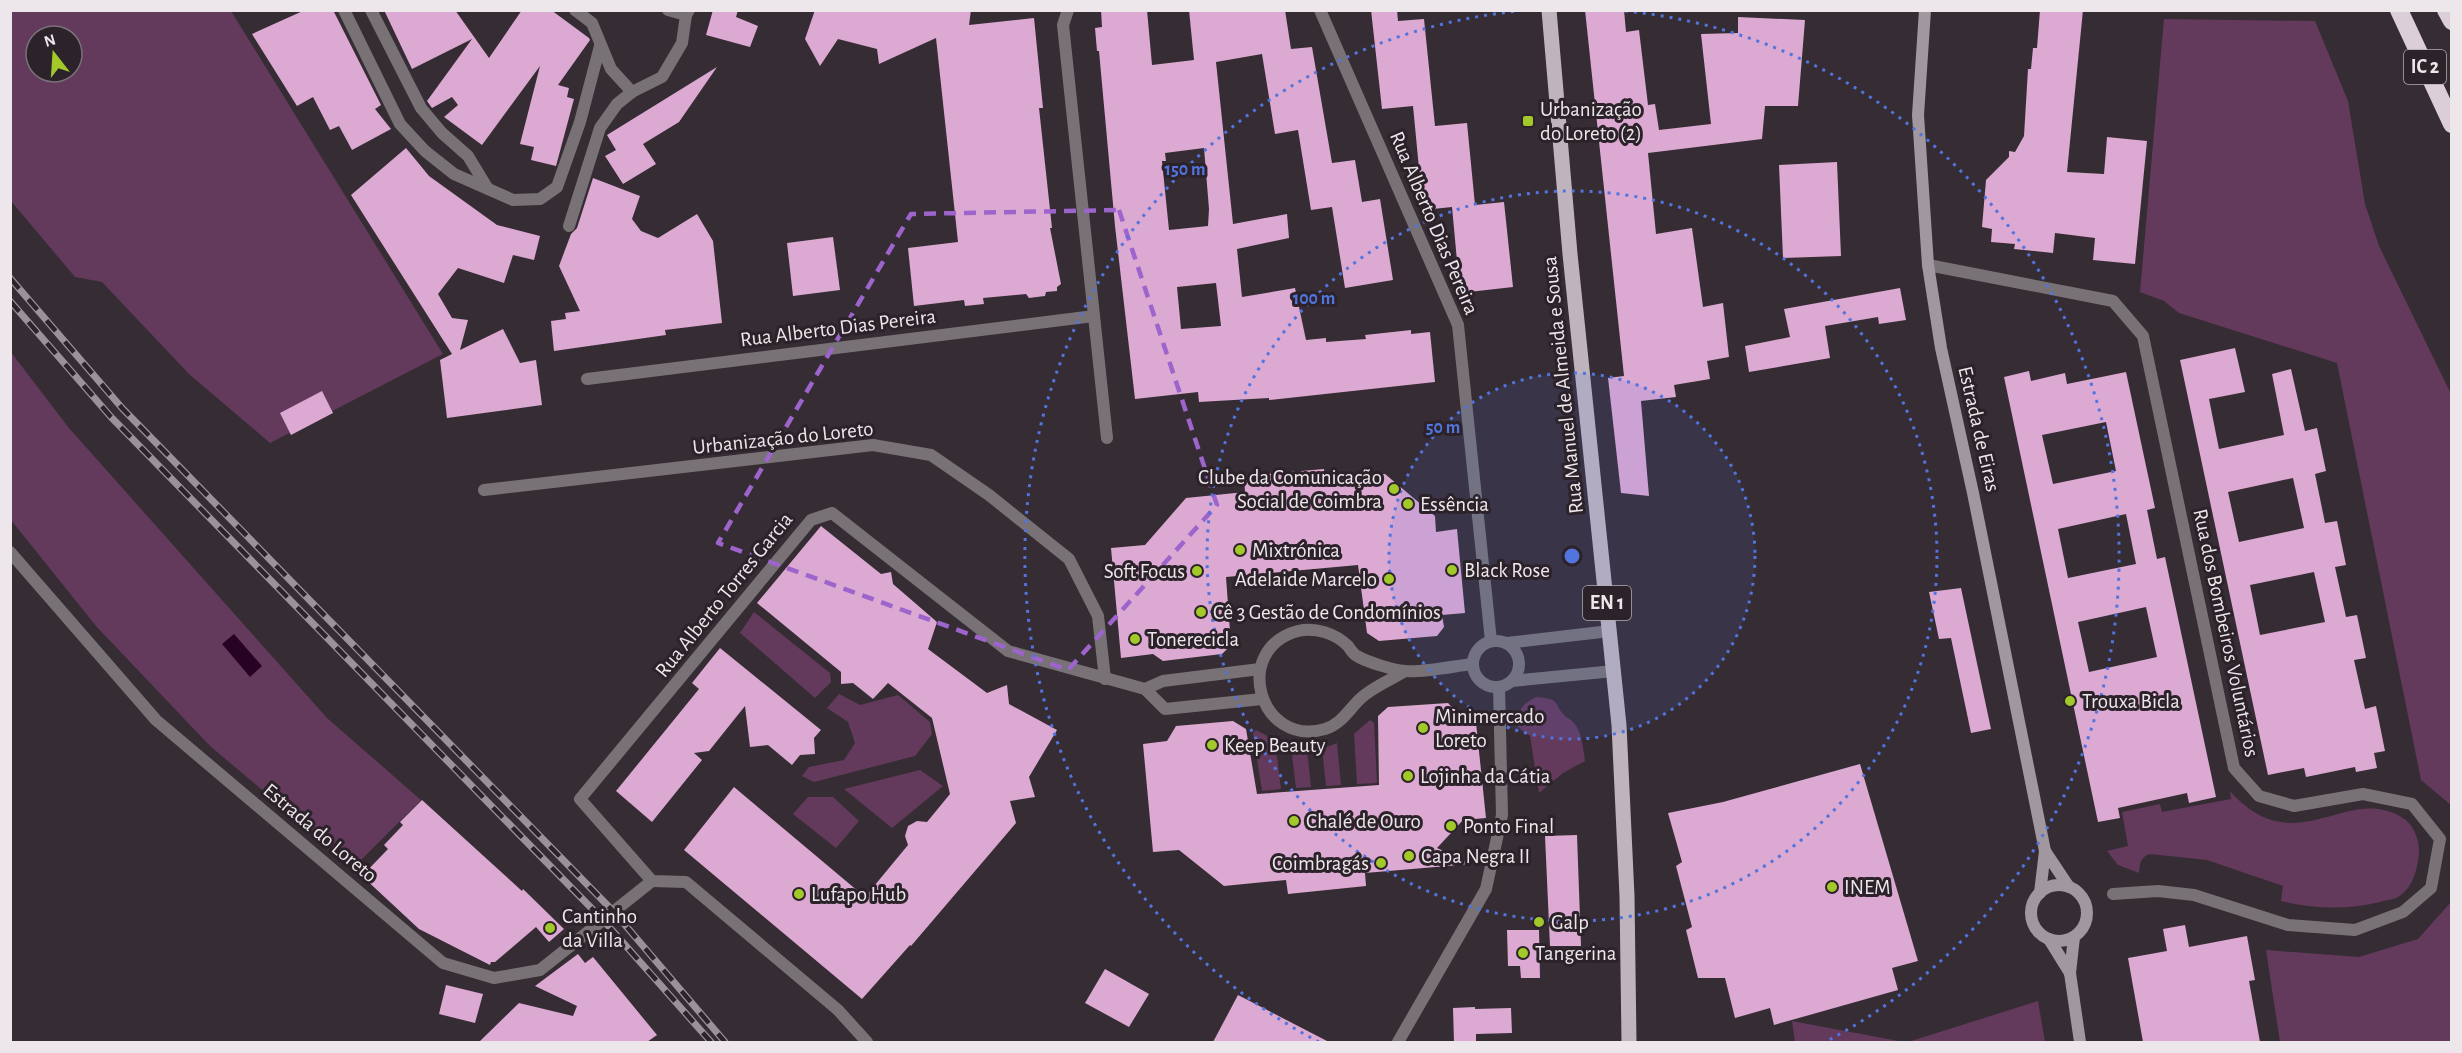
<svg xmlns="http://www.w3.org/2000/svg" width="2462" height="1053" viewBox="0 0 2462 1053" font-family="'Alegreya Sans',sans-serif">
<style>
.green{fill:#633a5c;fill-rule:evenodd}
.water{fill:#280224}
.building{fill:#dca9d2;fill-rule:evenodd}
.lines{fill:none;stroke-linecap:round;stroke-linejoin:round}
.street{stroke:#787276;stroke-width:12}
.secondary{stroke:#a0989e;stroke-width:12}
.primary{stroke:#bfb4bd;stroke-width:15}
.highway{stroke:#dcced9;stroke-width:18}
.rail-casing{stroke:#9a9299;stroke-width:7}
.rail{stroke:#2c222a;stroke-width:4.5;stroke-dasharray:14;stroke-linecap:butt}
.marked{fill:none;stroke:#9d64cc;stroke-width:4.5;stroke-dasharray:12 8;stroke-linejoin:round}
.ring{fill:none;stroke:#5174dd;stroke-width:3;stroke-dasharray:3 6}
.poi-dot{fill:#a2c929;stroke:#2c222a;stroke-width:2}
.labels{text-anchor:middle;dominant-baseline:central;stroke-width:6;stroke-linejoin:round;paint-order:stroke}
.shield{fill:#2c222a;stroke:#b3acb2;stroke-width:1.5}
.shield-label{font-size:20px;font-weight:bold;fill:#ede7ec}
.poi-label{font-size:21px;fill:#ede7ec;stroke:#2c222a;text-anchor:start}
.street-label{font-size:21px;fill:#ede7ec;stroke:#2c222a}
.centre{fill:#5174dd;stroke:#2c222a;stroke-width:3}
.ring-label{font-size:18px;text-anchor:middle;font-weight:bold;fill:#5174dd;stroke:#2c222a;stroke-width:6;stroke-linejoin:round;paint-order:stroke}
</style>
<rect width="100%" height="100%" fill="#362c34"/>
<g class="green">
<path d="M10 11H231L443 354 270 443 189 374 102 282 75 277 11 201ZM36 36H72V72H36Z"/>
<polygon points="2164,19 2315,21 2348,101 2365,204 2379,246 2451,394 2451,805 2421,780 2337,363 2179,313 2164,301 2140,292"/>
<polygon points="10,351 69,428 327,718 421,800 354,867 210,746 96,626 11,520"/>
<polygon points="754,612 830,673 831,682 815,698 740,633"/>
<polygon points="839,694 860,705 898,695 930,722 932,734 915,756 814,782 802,776 809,767 844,760 855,743 848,722 827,708"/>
<path d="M1536 697C1562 699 1552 703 1566 717 1568 718 1573 721 1574 723 1582 732 1583 749 1585 761L1563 773 1539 793 1530 736 1518 727C1517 710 1521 705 1536 697Z"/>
<polygon points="1370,720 1374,723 1377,783 1357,784 1354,734"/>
<polygon points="1256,730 1275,740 1281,789 1262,791 1253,733"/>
<polygon points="1337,743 1341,785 1326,786 1322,749"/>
<polygon points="1291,747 1307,749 1311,787 1296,788"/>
<polygon points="920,770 943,786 892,828 844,789"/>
<path d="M2230 791C2296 865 2347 782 2403 818 2414 825 2420 841 2419 854 2417 870 2413 888 2398 897 2394 900 2385 900 2380 902 2347 910 2315 909 2281 901L2283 886 2207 860 2150 854C2140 857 2140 864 2139 873L2118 865 2107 851 2128 846 2122 812 2160 804 2162 812 2231 799Z"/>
<polygon points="808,797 833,797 859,821 836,848 793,814"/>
<polygon points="2451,902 2451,1042 2280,1042 2266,950 2359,957 2418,939"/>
<polygon points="2038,1001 2045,1042 1908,1042"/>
<polygon points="1792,1021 1904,1042 1795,1042"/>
</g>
<polygon class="water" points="234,634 262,666 250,677 222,644"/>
<g class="building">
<polygon points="305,10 333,10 381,105 375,109 391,129 352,150 339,126 330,130 313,97 297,106 252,34"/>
<polygon points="384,10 455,10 489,58 522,10 551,10 589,38 590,40 558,85 569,88 567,97 574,99 556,166 531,160 534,147 520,144 540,66 482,145 444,117 458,105 452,97 432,108 427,101 472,39 412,69"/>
<polygon points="713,10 738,10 736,17 758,26 750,47 706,35"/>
<polygon points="815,10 971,10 969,25 1034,18 1043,108 1039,108 1052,228 1050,228 1061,284 1057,287 1057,291 1046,292 1045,296 1029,298 1026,294 983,298 984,304 965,306 964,300 914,306 908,248 958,242 936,38 879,64 877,49 838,39 820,66 805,39"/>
<path d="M1101 10H1147L1152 65 1194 60 1189 10H1285L1291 49 1312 47 1332 163 1355 160 1362 202 1380 199 1393 280 1345 288 1332 207 1311 210 1298 130 1275 134 1262 54 1216 62 1233 224 1287 214 1289 238 1237 249 1242 297 1295 288 1306 340 1326 338V342L1366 339 1365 335 1411 330V334L1430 332 1435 382 1269 400V398L1199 402 1198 392 1135 399 1115 226 1099 51H1097L1095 28 1102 27ZM1204 148 1209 209 1208 226 1169 230 1162 161H1166L1165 153ZM1216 283 1221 326 1181 329 1177 287Z"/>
<polygon points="1371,10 1397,10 1398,21 1424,19 1435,126 1467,123 1475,205 1504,202 1513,287 1460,293 1452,207 1423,210 1413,106 1382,109"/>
<polygon points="1585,10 1624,10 1626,32 1639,30 1648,105 1655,104 1659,130 1711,124 1701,34 1738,33 1738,17 1805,20 1798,106 1765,106 1762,139 1648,153 1656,234 1692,228 1703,307 1723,303 1729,357 1707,361 1710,379 1674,385 1676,397 1641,401 1649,496 1621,493 1608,378 1624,376"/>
<polygon points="2040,10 2083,10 2067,172 2104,174 2107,137 2147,141 2135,264 2093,260 2095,238 2055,233 2053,253 2014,249 2015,244 1991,242 1992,229 1982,227 1986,180 2009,157 2009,151 2015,152 2024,136 2028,69 2031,69 2033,48 2037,48"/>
<polygon points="717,67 679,122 643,144 656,164 623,184 605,156 616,150 607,135"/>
<polygon points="406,148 429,176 497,225 540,236 534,260 513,255 504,283 458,268 438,294 452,318 468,320 460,350 503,329 520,363 536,360 542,405 447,418 440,360 452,354 351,195"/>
<polygon points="1837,162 1841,256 1783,258 1779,165"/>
<polygon points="593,178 640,196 632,219 641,231 658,238 697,214 713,241 722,323 665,330 666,335 554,351 551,321 566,319 565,313 580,311 559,266 571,234 577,228"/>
<polygon points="833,237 840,290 793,296 787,243"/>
<polygon points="1900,288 1906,320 1879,324 1878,317 1825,326 1830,358 1749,372 1745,346 1790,337 1784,309"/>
<path d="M2235 348 2245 392 2209 399 2219 449 2284 435 2272 374 2291 369 2305 431 2317 428 2326 471 2315 474 2325 523 2337 521 2346 565 2335 567 2346 617 2357 615 2366 658 2354 660 2365 709 2376 706 2385 751 2374 753 2377 768 2356 772 2355 767 2306 777 2304 768 2268 775 2180 360ZM2293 478 2304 528 2239 542 2228 492ZM2314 572 2325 622 2260 635 2250 585Z"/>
<path d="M2029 371 2031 381 2065 373 2067 384 2126 372 2155 508 2147 510 2157 559 2165 557 2216 797 2189 803 2187 793 2118 808 2120 818 2098 822 2004 377ZM2106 422 2116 471 2053 484 2042 435ZM2126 514 2136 564 2068 578 2058 529ZM2146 607 2157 657 2089 672 2078 622Z"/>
<polygon points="322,391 333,413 291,435 280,413"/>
<polygon points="1324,469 1325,480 1385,474 1435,516 1436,532 1457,529 1465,613 1442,615 1444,627 1437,636 1379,641 1367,633 1358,565 1226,577 1231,645 1222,654 1163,661 1153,654 1121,658 1111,548 1145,545 1186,498 1245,492 1244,476"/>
<polygon points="821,526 881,574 891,572 893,584 937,622 928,649 987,693 1007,685 1009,704 1057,730 1029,777 1035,797 1010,801 1016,823 911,946 910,945 862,999 684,850 734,787 865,897 908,845 905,836 908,826 917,821 927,822 950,794 932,718 888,683 873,699 853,683 841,684 841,672 757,603"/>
<polygon points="1961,588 1991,729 1971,733 1951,638 1939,639 1929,592"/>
<polygon points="720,648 821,730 814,738 815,754 800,755 792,765 768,745 750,747 745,706 709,751 694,753 702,760 652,822 616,791 699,689 692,683"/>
<polygon points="1448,703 1459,715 1475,713 1486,818 1463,820 1437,848 1471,864 1365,873 1366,886 1288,894 1286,880 1224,886 1179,850 1153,852 1143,744 1167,741 1176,726 1233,721 1246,729 1257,794 1379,785 1378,716 1388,707"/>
<polygon points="1860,764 1918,961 1892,968 1898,990 1774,1025 1770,1008 1735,1018 1725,978 1698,978 1686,930 1692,927 1676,866 1682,862 1668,813 1723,802"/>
<polygon points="422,800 522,891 523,889 564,929 549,942 536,927 495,962 491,962 490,965 419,929 362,876 388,849 384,845 403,825 400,822"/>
<polygon points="1577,835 1581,946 1550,946 1545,836"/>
<polygon points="2185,925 2189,947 2247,936 2255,980 2249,981 2260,1042 2143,1042 2128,958 2167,951 2163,929"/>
<polygon points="1507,930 1539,930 1540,978 1521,978 1520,966 1508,966"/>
<polygon points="578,954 585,963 593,957 657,1035 647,1042 479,1042 519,1003 573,1016 577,1006 535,986"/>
<polygon points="1105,969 1149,994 1129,1027 1085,1003"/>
<polygon points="446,985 483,994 475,1023 439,1014"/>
<polygon points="1238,995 1329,1042 1213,1042"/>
<polygon points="1475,1007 1475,1009 1511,1008 1512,1033 1476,1034 1476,1042 1454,1042 1453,1008"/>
</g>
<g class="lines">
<g class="street">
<polyline points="344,10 400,124 425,151 454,174 513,200 540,199 557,187 580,122 600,46"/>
<polyline points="371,10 421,108 442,133 468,156 488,189"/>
<polyline points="575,10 592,23 611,69 632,92"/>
<polyline points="668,10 686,15"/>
<polyline points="1068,10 1063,25 1107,438"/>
<polyline points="1320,10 1458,325 1491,641"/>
<polyline points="569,226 600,128 617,104 632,92 662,77 682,43 686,15 689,10"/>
<polyline points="1928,265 2113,301 2143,336 2234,768 2259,796 2294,806 2363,794 2412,804 2440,839 2431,888 2403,912 2355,930 2288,925 2194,895 2158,891 2113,894"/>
<polyline points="587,379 1094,316"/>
<polyline points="484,490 873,445 931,455 989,495 1069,559 1098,616 1105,679"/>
<polyline points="10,552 156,720 443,963 494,978 540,970 652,881"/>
<circle cx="1496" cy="664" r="23"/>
<polyline points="1507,643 1610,631"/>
<path d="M1405 671C1391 680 1370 688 1359 700 1348 711 1341 724 1325 729 1259 748 1231 649 1298 631 1315 627 1335 633 1348 646 1351 650 1353 654 1357 656 1367 662 1393 670 1405 671 1421 673 1455 666 1472 664"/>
<polyline points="1512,681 1614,671"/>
<polyline points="1145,689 1163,681 1260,669"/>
<polyline points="867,1042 838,1010 686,882 652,881 580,799 811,520 832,513 1008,651 1145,689 1165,709 1262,699"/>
<polyline points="1398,1042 1486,889 1502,815 1499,687"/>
</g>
<g class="secondary">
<polyline points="1925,10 1918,115 1928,265 1941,348 1973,493 2045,851 2040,893"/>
<polyline points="2045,851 2069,887"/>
<circle cx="2059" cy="913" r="28"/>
<polyline points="2074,937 2070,973 2080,1042"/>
<polyline points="2049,939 2070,973"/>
</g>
<polyline class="primary" points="1549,10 1570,254 1619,725 1627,896 1629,1042"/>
<g class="highway">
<polyline points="2399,10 2452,124"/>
<polyline points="2446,10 2452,21"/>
</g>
<g class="rail-casing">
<g id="rail">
<polyline points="10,278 122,408 614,912 725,1042"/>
<polyline points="10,301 111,417 603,920 711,1042"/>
</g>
</g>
<use href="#rail" class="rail"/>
</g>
<path class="marked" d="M1119 210 1217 505 1068 670 718 543 911 214Z"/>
<circle cx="1572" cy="556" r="183" fill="#5174dd" fill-opacity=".12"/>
<g class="ring">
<circle cx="1572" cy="556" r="183"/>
<circle cx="1572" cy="556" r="365"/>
<path d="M1319 1042A548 548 0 0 1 1519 11M1625 11A548 548 0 0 1 1825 1042"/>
</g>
<g class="poi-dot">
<rect x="1522" y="115" width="12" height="12" rx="3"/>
<circle cx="1394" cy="489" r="6"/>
<circle cx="1408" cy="504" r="6"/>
<circle cx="1240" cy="550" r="6"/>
<circle cx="1452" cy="570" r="6"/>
<circle cx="1197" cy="571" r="6"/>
<circle cx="1389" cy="579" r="6"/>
<circle cx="1201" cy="612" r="6"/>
<circle cx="1135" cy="639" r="6"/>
<circle cx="2070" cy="701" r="6"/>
<circle cx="1423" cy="728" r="6"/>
<circle cx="1212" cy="745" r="6"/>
<circle cx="1408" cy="776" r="6"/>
<circle cx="1294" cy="821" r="6"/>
<circle cx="1451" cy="826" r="6"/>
<circle cx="1409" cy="856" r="6"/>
<circle cx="1381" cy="863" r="6"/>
<circle cx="1832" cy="887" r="6"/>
<circle cx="799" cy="894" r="6"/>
<circle cx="1539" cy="922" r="6"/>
<circle cx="550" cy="928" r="6"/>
<circle cx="1523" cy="953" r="6"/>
</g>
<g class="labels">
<g class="shield">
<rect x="2404" y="50" width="42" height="34" rx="4.5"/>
<rect x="1583" y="586" width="48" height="34" rx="4.5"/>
</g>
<g class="shield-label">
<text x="2425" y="67">IC 2</text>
<text x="1607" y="603">EN 1</text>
</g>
<g class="poi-label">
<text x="1540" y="109">Urbanização<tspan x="1540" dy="24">do Loreto (2)</tspan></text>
<text x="1382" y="477" text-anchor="end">Clube da Comunicação<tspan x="1382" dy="24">Social de Coimbra</tspan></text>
<text x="1420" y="504">Essência</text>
<text x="1252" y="550">Mixtrónica</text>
<text x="1464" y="570">Black Rose</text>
<text x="1185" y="571" text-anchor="end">Soft Focus</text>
<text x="1377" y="579" text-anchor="end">Adelaide Marcelo</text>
<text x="1213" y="612">Cê 3 Gestão de Condomínios</text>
<text x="1147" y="639">Tonerecicla</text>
<text x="2082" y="701">Trouxa Bicla</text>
<text x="1435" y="716">Minimercado<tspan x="1435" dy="24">Loreto</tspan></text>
<text x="1224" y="745">Keep Beauty</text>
<text x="1420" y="776">Lojinha da Cátia</text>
<text x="1306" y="821">Chalé de Ouro</text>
<text x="1463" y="826">Ponto Final</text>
<text x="1421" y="856">Capa Negra II</text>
<text x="1369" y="863" text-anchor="end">Coimbragás</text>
<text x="1844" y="887">INEM</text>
<text x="811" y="894">Lufapo Hub</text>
<text x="562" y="916">Cantinho<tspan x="562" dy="24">da Villa</tspan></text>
<text x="1551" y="922">Galp</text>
<text x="1535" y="953">Tangerina</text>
</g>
<g class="street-label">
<text transform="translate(1434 223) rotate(67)">Rua Alberto Dias Pereira</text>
<text transform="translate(838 328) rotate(-7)">Rua Alberto Dias Pereira</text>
<text transform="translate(1563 385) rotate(-96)">Rua Manuel de Almeida e Sousa</text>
<text transform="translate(1979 429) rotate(77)">Estrada de Eiras</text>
<text transform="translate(783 438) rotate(-6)">Urbanização do Loreto</text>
<text transform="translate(724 595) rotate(-51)">Rua Alberto Torres Garcia</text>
<text transform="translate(2226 633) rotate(78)">Rua dos Bombeiros Voluntários</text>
<text transform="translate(320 833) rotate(40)">Estrada do Loreto</text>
</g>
</g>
<circle cx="1572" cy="556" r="9" class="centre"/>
<g class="ring-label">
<text x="1185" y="175">150 m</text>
<text x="1314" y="304">100 m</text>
<text x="1443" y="433">50 m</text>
</g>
<rect width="2462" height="1053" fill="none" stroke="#ede7ec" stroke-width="24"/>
<g transform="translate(54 54) rotate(343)"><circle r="28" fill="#2c222a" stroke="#797178" stroke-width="1.5"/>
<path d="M0-4.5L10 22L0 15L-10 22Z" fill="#a2c929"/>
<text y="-9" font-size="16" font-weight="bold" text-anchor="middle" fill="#ede7ec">N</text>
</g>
</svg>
